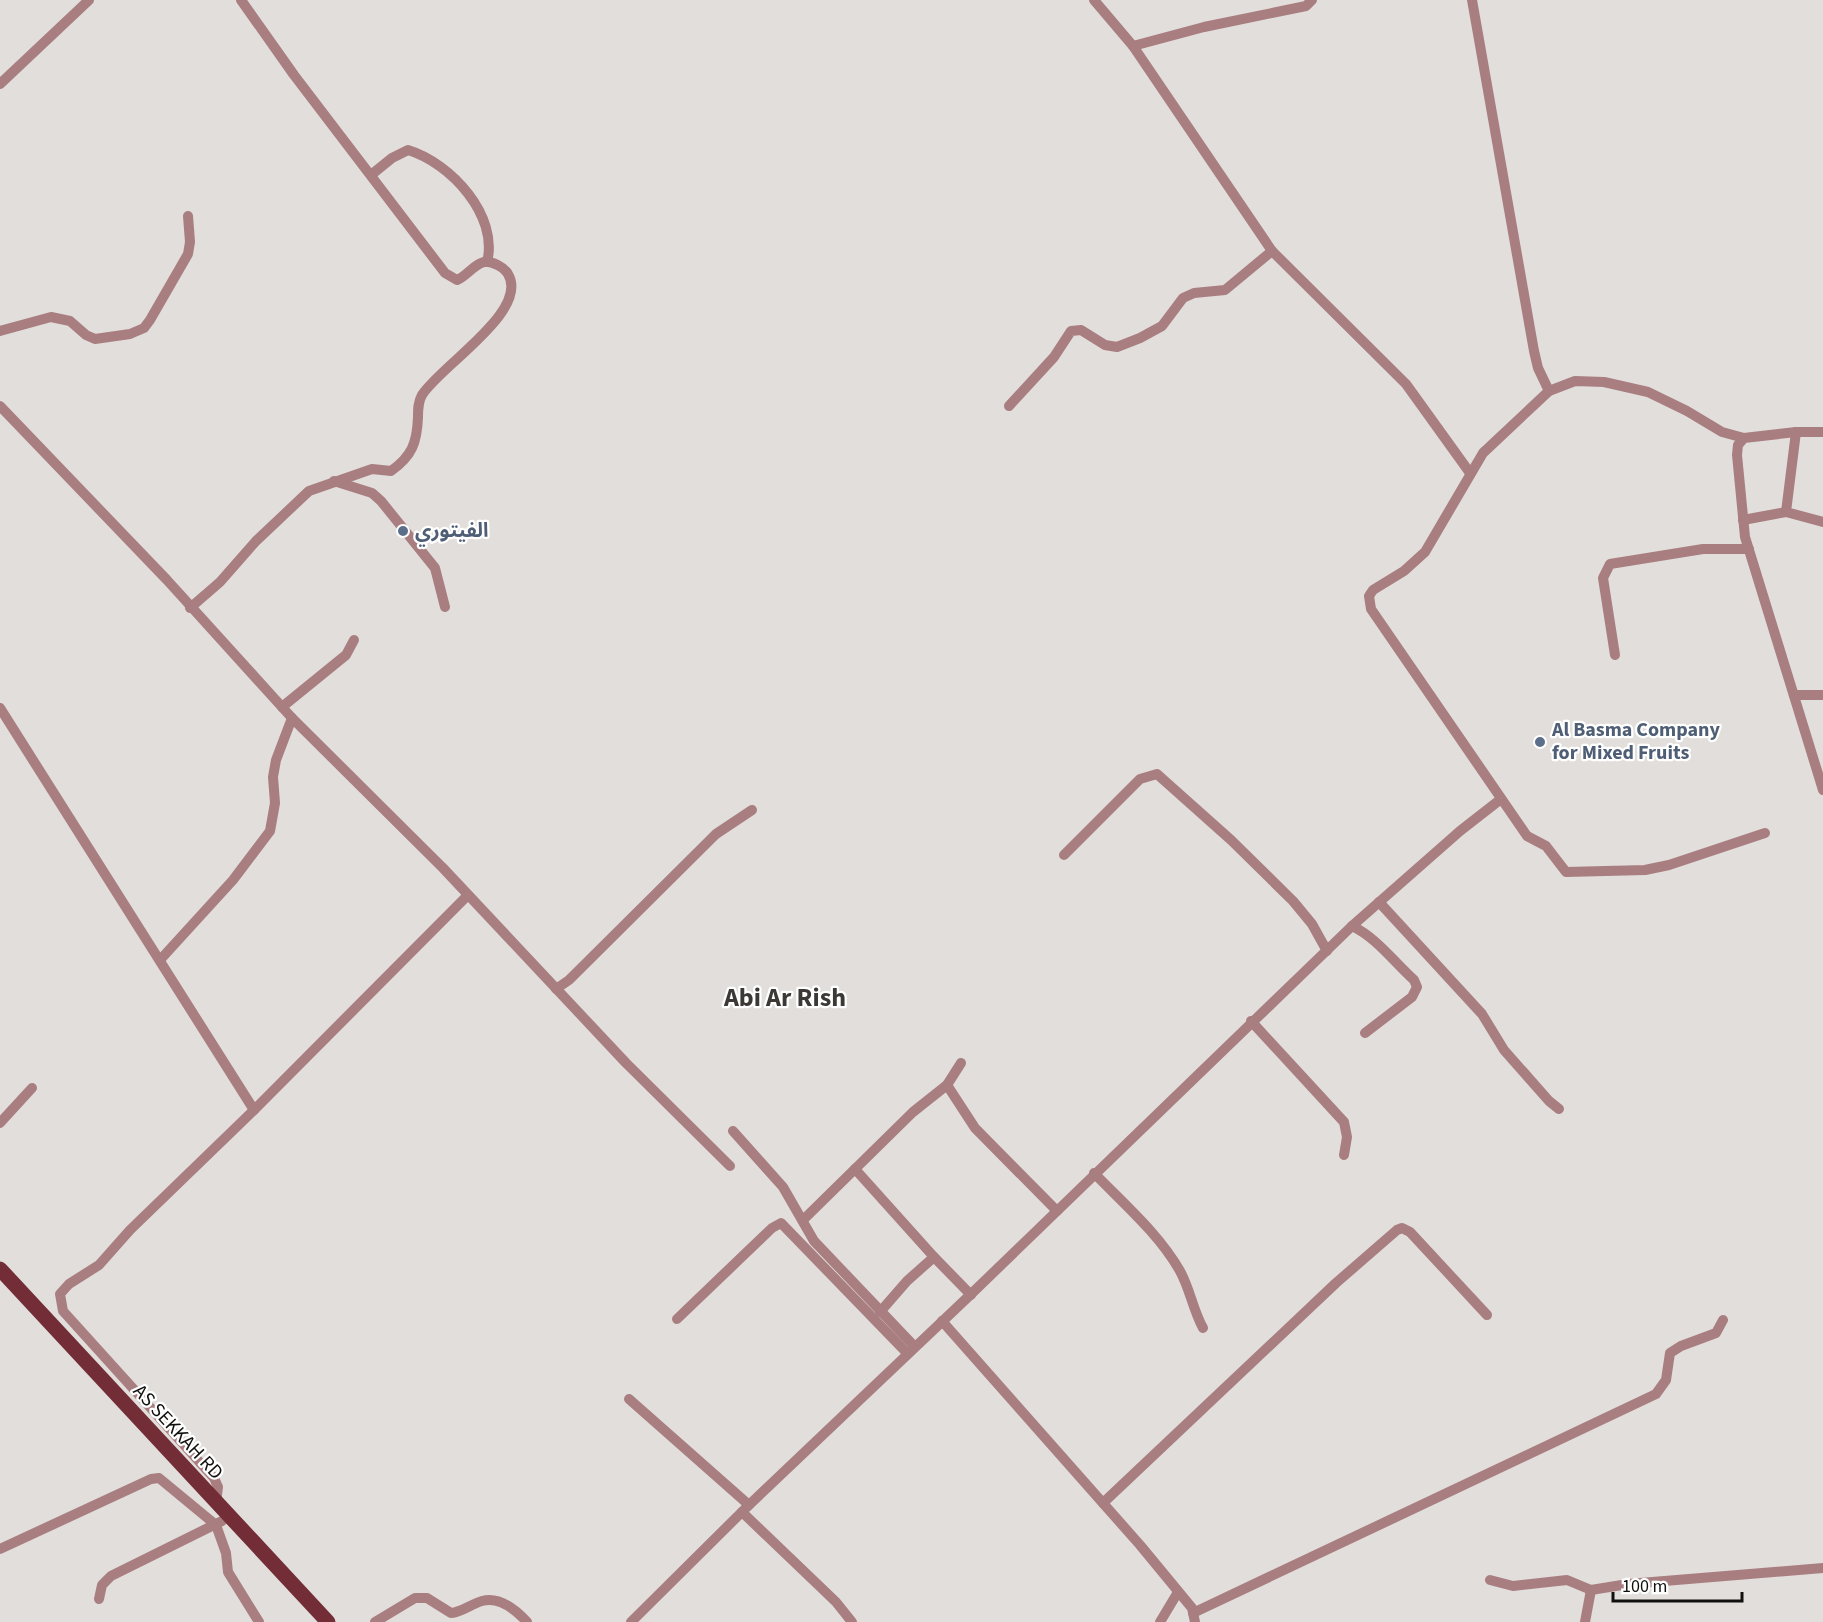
<svg xmlns="http://www.w3.org/2000/svg" width="1823" height="1622" viewBox="0 0 1823 1622" font-family="'Source Sans 3','Noto Sans Arabic',sans-serif">
<style>
.lines{fill:none;stroke-linecap:round;stroke-linejoin:round}
.street{stroke:#a97e81;stroke-width:10}
.primary{stroke:#732d37;stroke-width:15}
.service-dot{fill:#5c6f8a;stroke:#fff;stroke-width:2}
.labels{text-anchor:middle;dominant-baseline:central;stroke-width:4.5;stroke-linejoin:round;paint-order:stroke}
.service-label{font-size:20px;font-weight:bold;fill:#4e5e75;stroke:#fff;text-anchor:start}
.street-label{font-size:20px;fill:#11100f;stroke:#fff}
.district-label{font-size:26px;font-weight:bold;fill:#3b3836;stroke:#fff}
</style>
<rect width="100%" height="100%" fill="#e2dedb"/>
<g class="lines">
<g class="street">
<polyline points="1094,0 1133,46 1272,251 1406,384 1470,473"/>
<polyline points="1472,0 1534,351 1538,368 1549,391"/>
<polyline points="1133,46 1204,27 1306,6 1312,0"/>
<polyline points="0,84 89,0"/>
<path d="M371 175 392 158 408 150C451 163 499 216 487 262"/>
<polyline points="0,331 51,317 70,321 86,335 95,339 130,334 144,328 150,320 188,254 190,242 188,216"/>
<polyline points="0,406 167,580 292,718 443,868 626,1063 730,1166"/>
<polyline points="1009,406 1054,357 1071,331 1081,330 1105,345 1117,347 1140,338 1162,326 1183,298 1194,293 1225,290 1272,251"/>
<polyline points="1796,432 1786,512 1823,522"/>
<polyline points="1823,432 1796,432 1744,438 1738,445 1737,455 1745,537 1823,790"/>
<polyline points="1744,438 1722,432 1687,411 1648,392 1604,382 1575,381 1549,391 1483,453 1425,552 1404,571 1373,590 1369,596 1371,609 1527,836 1546,846 1566,872 1645,870 1669,865 1765,833"/>
<polyline points="334,481 372,493 381,501 435,568 445,607"/>
<polyline points="1743,520 1786,512"/>
<path d="M190 608 220 582 256 541 309 491 372 469 391 471C412 456 417 443 418 417 418 409 418 402 422 395 440 366 530 311 508 274 504 267 492 261 484 262 474 264 467 276 457 280L445 273 294 75 241 0"/>
<polyline points="1615,655 1603,578 1610,564 1703,549 1749,549"/>
<polyline points="1794,695 1823,695"/>
<polyline points="282,707 346,655 354,640"/>
<polyline points="0,708 254,1110 467,896"/>
<polyline points="1064,855 1140,779 1157,774 1231,840 1293,901 1312,924 1327,951"/>
<polyline points="1379,902 1482,1014 1504,1050 1549,1101 1559,1109"/>
<path d="M1352 926C1377 938 1393 961 1414 980L1417 987 1412 997 1365 1033"/>
<polyline points="160,960 233,880 270,831 275,803 273,777 276,760 292,718"/>
<polyline points="556,989 569,980 716,834 752,810"/>
<polyline points="1251,1021 1344,1122 1347,1137 1344,1155"/>
<polyline points="961,1063 947,1085 975,1128 1057,1211"/>
<polyline points="0,1123 32,1088"/>
<polyline points="733,1131 783,1187 814,1241 914,1346"/>
<polyline points="855,1169 934,1257"/>
<path d="M1094 1173C1124 1204 1159 1234 1180 1271 1190 1289 1193 1310 1203 1328"/>
<polyline points="803,1220 913,1112 947,1085"/>
<polyline points="880,1312 907,1281 934,1257 971,1295"/>
<polyline points="677,1319 772,1228 781,1223 907,1353"/>
<polyline points="942,1321 1140,1545 1192,1608 1195,1622"/>
<polyline points="629,1399 749,1505"/>
<polyline points="216,1503 218,1487 214,1478 63,1311 60,1294 69,1284 99,1265 130,1230 254,1110"/>
<polyline points="1103,1503 1336,1283 1397,1230 1402,1228 1410,1232 1487,1315"/>
<polyline points="742,1512 836,1602 852,1622"/>
<polyline points="0,1549 151,1479 159,1478 216,1525 226,1553 228,1572 259,1622"/>
<polyline points="1490,1580 1513,1586 1567,1580 1591,1590 1628,1584 1823,1568"/>
<polyline points="99,1599 102,1585 111,1576 222,1521"/>
<polyline points="1193,1613 1656,1394 1666,1380 1670,1353 1681,1346 1716,1333 1723,1320"/>
<path d="M375 1622 415 1598H427L451 1613C462 1612 471 1604 482 1601 500 1596 516 1610 527 1622"/>
<polyline points="631,1622 749,1505 968,1297 1352,926 1460,831 1501,799"/>
<polyline points="1160,1622 1178,1592"/>
<polyline points="1585,1622 1591,1590"/>
</g>
<polyline class="primary" points="0,1269 328,1622"/>
</g>
<g class="service-dot">
<circle cx="403" cy="531" r="6"/>
<circle cx="1540" cy="742" r="6"/>
</g>
<g class="labels">
<g class="service-label">
<text x="415" y="531">الفيتوري</text>
<text x="1552" y="730">Al Basma Company<tspan x="1552" dy="23">for Mixed Fruits</tspan></text>
</g>
<g class="street-label">
<text transform="translate(178 1432) rotate(47)">AS SEKKAH RD</text>
</g>
<g class="district-label">
<text x="785" y="997">Abi Ar Rish</text>
</g>
</g>
<path d="M1613 1592v9h129v-9" fill="none" stroke="#11100f" stroke-width="3"/>
<text x="1622" y="1592" font-size="18" fill="#11100f" stroke="#ffffff" stroke-width="4.5" paint-order="stroke">100 m</text>
</svg>
